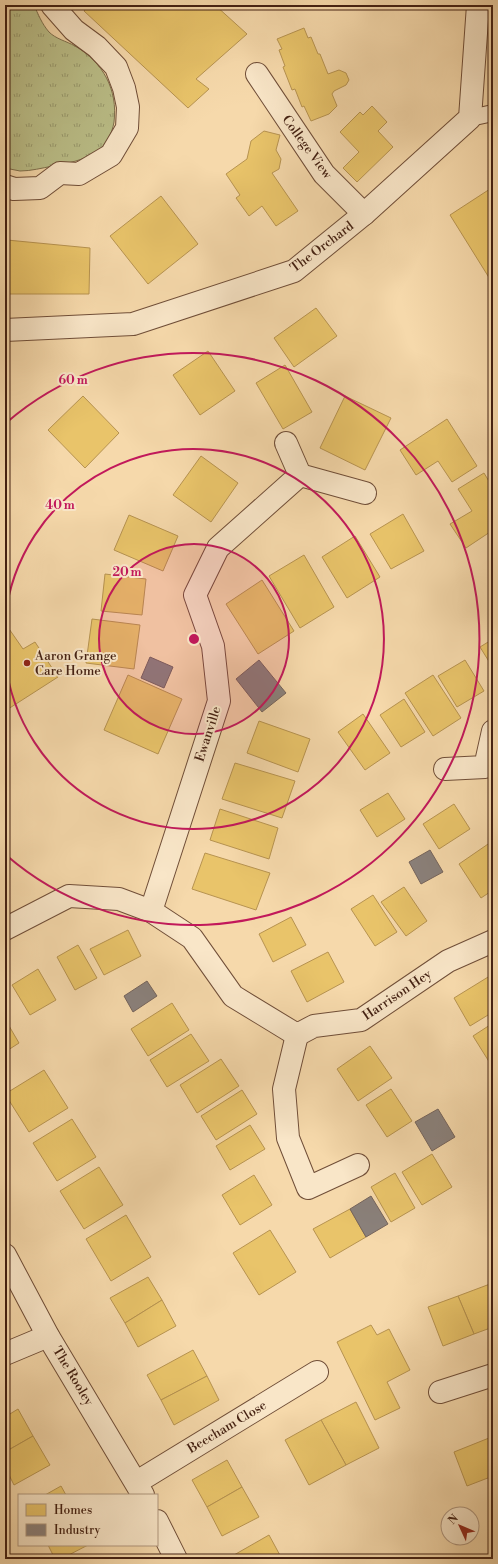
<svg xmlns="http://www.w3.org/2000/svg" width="498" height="1564" viewBox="0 0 498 1564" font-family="'Libre Bodoni',serif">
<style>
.grass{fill:url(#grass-tufts);stroke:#7f704e}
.homes{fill:#e9c46a;stroke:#b79350}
.industry{fill:#8a817c;stroke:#75645c}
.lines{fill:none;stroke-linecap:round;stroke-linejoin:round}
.service-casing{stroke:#704e38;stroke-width:18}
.minor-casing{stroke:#704e38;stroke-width:24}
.service{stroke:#f9e6c8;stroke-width:16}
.minor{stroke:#f9e6c8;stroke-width:22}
.ring{fill:none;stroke:#c2185b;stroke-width:2}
.poi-dot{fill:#8f2418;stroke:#f9e6c8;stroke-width:1.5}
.labels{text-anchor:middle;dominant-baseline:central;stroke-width:4;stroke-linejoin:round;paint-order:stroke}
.street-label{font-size:13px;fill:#432012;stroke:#f9e6c8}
.poi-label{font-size:13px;fill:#432012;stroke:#f9e6c8;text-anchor:start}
.centre{fill:#c2185b;stroke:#f9e6c8;stroke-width:2}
.ring-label{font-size:12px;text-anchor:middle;font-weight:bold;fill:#c2185b;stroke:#f9e6c8;stroke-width:4;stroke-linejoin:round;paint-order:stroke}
</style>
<defs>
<pattern id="grass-tufts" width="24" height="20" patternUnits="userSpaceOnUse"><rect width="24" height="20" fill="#bbbf89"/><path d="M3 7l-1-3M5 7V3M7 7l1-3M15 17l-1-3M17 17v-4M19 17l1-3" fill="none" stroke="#9a9b6f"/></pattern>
</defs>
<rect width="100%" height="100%" fill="#f6d9ab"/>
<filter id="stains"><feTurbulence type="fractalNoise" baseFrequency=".005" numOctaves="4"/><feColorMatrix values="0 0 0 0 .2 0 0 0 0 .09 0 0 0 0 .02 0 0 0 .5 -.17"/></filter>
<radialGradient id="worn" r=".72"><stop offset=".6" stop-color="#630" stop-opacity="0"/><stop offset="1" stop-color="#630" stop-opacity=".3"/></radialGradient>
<path class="grass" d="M5 5H34C38 14 42 24 49 32 56 39 66 41 75 46 103 62 118 90 114 122 112 134 106 146 96 152 82 161 68 163 53 166 42 168 31 171 20 171 15 170 10 169 5 168Z"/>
<g class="homes">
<polygon points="89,5 215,5 247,34 196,79 209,89 188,108 84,11"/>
<polygon points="304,28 308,38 311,37 318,54 320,54 328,74 339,70 346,73 349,80 346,85 334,91 332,94 337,106 329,114 311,121 304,106 302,107 295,89 292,90 283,67 285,66 279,50 282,49 277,39"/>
<polygon points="372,106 387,122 378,131 393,147 357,182 343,168 359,152 340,132 360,112 363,115"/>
<polygon points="264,131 280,135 276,150 281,159 279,169 272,173 298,211 276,226 262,206 249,216 236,198 240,195 226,174 247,159 251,141"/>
<polygon points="493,187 493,284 450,215"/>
<polygon points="161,196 198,244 148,284 110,236"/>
<polygon points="7,240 90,248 89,294 5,294 5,256"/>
<polygon points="316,308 337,336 294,367 274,338"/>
<polygon points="208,351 235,391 200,415 173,375"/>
<polygon points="285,365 312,412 283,429 256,383"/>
<polygon points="83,396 119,433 85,468 48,430"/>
<polygon points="345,396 391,418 365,470 320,448"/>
<polygon points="447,419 477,466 452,482 438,461 416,475 400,450"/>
<polygon points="201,456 238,483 211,522 173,495"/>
<polygon points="484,473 493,488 493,537 490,532 466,548 450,524 472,511 458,489"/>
<polygon points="403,514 424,551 391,569 370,534"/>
<polygon points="129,515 178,536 163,571 114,550"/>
<polygon points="355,536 380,577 347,598 322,557"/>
<polygon points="304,555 334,607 300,628 269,576"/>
<polygon points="105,574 146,579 142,615 101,611"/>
<polygon points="262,580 294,631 258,654 226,604"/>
<polygon points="92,619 140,625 134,669 86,663"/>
<polygon points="5,623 23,649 35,642 58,677 5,711"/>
<polygon points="493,639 493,668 480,647"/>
<polygon points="465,660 484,691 457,707 438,676"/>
<polygon points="128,675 182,699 158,754 104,730"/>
<polygon points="433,675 461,718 433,736 405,693"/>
<polygon points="404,699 425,732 401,747 380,715"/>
<polygon points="363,714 390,753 365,770 338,732"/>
<polygon points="259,721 310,739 298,772 247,753"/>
<polygon points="235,763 295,781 282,818 222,799"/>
<polygon points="388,793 405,819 377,837 360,810"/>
<polygon points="454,804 470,829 439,849 423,824"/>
<polygon points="220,809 278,828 269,859 210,840"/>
<polygon points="491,842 493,845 493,890 481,898 459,864"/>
<polygon points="205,853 270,873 256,910 192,889"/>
<polygon points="404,887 427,921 406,936 381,902"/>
<polygon points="373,895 397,932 375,946 351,909"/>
<polygon points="291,917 306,945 273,962 259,934"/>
<polygon points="128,930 141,956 104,975 90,949"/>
<polygon points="78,945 97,978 75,990 57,957"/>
<polygon points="328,952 344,982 307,1002 291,971"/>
<polygon points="38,969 56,1000 30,1015 12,985"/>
<polygon points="493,974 493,1012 470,1026 454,998"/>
<polygon points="172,1003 189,1030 148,1056 131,1029"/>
<polygon points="5,1019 19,1043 5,1052"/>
<polygon points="490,1025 493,1030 493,1068 473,1036"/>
<polygon points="191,1034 209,1061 167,1087 150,1060"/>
<polygon points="370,1046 392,1078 358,1101 337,1069"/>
<polygon points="221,1059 239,1086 197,1113 180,1085"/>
<polygon points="44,1070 68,1108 29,1132 5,1094"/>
<polygon points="391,1089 412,1121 387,1137 366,1105"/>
<polygon points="242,1090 257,1114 216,1140 201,1116"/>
<polygon points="72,1119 96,1157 57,1181 33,1143"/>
<polygon points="250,1125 265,1149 230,1170 216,1146"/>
<polygon points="432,1154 452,1187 422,1205 402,1172"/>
<polygon points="99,1167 123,1205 84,1229 60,1191"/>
<polygon points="395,1173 415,1208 391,1222 371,1187"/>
<polygon points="254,1175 272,1205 240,1225 222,1195"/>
<polygon points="350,1209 366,1237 330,1258 313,1229"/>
<polygon points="126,1215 151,1257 111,1281 86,1239"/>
<polygon points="270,1230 296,1272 259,1295 233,1253"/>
<polygon points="148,1277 162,1300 125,1323 110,1298"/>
<polygon points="493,1283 493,1294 490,1284"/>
<polygon points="490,1284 493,1294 493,1327 474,1334 458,1296"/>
<polygon points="458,1296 474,1334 443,1346 428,1307"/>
<polygon points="162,1300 176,1326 138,1347 125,1323"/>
<polygon points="371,1325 377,1335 389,1329 410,1370 387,1382 400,1408 375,1420 337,1342"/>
<polygon points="193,1350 207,1376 161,1400 147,1375"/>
<polygon points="207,1376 219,1400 174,1425 161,1400"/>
<polygon points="356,1402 379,1448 346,1465 321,1420"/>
<polygon points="18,1409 33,1436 5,1452 5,1417"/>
<polygon points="321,1420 346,1465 309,1485 285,1440"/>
<polygon points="33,1436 50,1465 14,1485 5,1467 5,1452"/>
<polygon points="489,1438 493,1449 493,1476 467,1486 454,1452"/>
<polygon points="227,1460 242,1487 207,1507 192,1480"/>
<polygon points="61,1486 66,1495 45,1495"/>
<polygon points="242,1487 259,1517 222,1536 207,1507"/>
<polygon points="269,1535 282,1559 236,1559 234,1555"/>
<polygon points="48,1545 88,1545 61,1559 55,1559"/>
</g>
<g class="industry">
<polygon points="150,657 173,667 164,688 141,678"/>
<polygon points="259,660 286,693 262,712 236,679"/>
<polygon points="430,850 443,872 421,884 409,862"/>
<polygon points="147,981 157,996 133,1012 124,996"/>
<polygon points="438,1109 455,1137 432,1151 415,1122"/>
<polygon points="371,1196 388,1224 366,1237 350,1209"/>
</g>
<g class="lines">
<g class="service-casing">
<polyline id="service" points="470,118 493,113"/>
</g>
<g class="minor-casing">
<g id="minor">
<polyline points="257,74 324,174 364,214"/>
<polyline points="5,186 14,189 40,188 60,173 79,174 111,155 127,128 128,107 124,88 116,67 97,47 74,30 52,5"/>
<polyline points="5,330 133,324 294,271 364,214 470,118 478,5"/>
<polyline points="286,443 300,475 365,493"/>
<polyline points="445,769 485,767 493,731"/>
<polyline points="151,911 219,701 213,646 195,595 218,548 300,475"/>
<polyline points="5,929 69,896 119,899 151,911 192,938 233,996 297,1035 314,1026 361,1020 448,961 493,941"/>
<polyline points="297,1035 284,1089 288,1138 308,1188 358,1165"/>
<polyline points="5,1255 48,1336 143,1495"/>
<polyline points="5,1354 48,1336"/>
<polyline points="440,1392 493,1375"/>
<polyline points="137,1482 317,1372"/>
<polyline points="157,1521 176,1559"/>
</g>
</g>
<use href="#service" class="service"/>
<use href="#minor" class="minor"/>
</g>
<circle cx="194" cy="639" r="95" fill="#c2185b" fill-opacity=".12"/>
<g class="ring">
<circle cx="194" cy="639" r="95"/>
<path d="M5 619A190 190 0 1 1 5 659"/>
<path d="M6 423A286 286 0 1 1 6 855"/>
</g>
<circle class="poi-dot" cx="27" cy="663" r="4"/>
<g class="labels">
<g class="street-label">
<text transform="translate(307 147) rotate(54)">College View</text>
<text transform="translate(322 247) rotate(-37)">The Orchard</text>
<text transform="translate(208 734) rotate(-72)">Ewanville</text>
<text transform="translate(397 995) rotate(-34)">Harrison Hey</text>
<text transform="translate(73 1376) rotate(59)">The Rooley</text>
<text transform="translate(227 1427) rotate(-31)">Beecham Close</text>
</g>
<g class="poi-label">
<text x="35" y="656">Aaron Grange<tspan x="35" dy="15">Care Home</tspan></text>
</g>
</g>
<circle cx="194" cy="639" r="6" class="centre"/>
<g class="ring-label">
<text x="73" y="384">60 m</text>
<text x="60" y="509">40 m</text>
<text x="127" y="576">20 m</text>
</g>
<rect width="498" height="1564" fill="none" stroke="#f6d9ab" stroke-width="20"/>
<rect x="6" y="6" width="486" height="1552" fill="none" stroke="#432012" stroke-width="2"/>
<rect x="10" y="10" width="478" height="1544" fill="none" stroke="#432012"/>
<rect x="18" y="1494" width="140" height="52" fill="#f9e6c8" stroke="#b0977f"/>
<rect x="26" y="1504" width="20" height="12" fill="#e9c46a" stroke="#b0977f"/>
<text x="54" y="1514" font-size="12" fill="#432012">Homes</text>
<rect x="26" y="1524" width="20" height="12" fill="#8a817c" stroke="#b0977f"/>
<text x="54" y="1534" font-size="12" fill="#432012">Industry</text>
<g transform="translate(460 1526) rotate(314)"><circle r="19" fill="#f9e6c8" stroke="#b0977f"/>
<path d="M0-3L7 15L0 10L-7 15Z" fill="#8f2418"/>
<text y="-6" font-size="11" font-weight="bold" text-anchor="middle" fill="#432012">N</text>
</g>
<rect width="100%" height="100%" filter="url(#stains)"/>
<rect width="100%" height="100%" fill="url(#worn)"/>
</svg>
